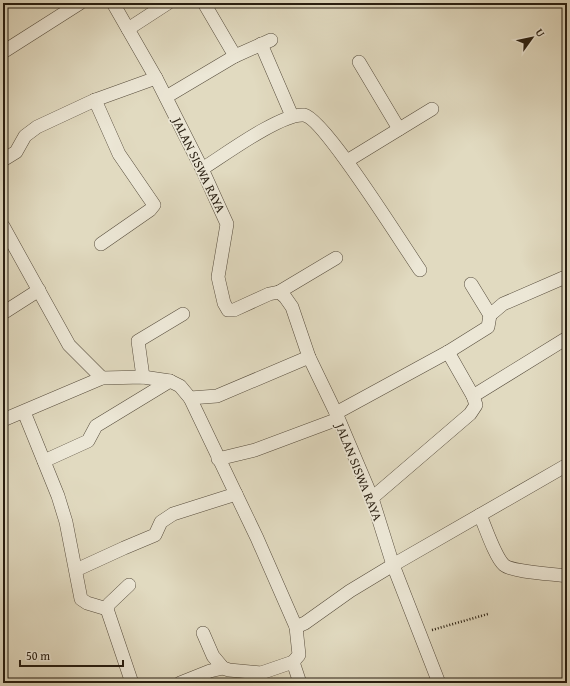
<svg xmlns="http://www.w3.org/2000/svg" width="570" height="686" viewBox="0 0 570 686" font-family="'Gentium Book Plus',serif">
<style>
.lines{fill:none;stroke-linecap:round;stroke-linejoin:round}
.minor-casing{stroke:#564c3c;stroke-width:14}
.path{stroke:#271d10;stroke-width:2.5;stroke-dasharray:1 2;stroke-linecap:butt}
.minor{stroke:#ece7d6;stroke-width:13}
.labels{text-anchor:middle;dominant-baseline:central;stroke-width:3.5;stroke-linejoin:round;paint-order:stroke}
.street-label{font-size:13px;fill:#271d10;stroke:#ece7d6}
</style>
<rect width="100%" height="100%" fill="#e1dac0"/>
<filter id="stains"><feTurbulence type="fractalNoise" baseFrequency=".005" numOctaves="4"/><feColorMatrix values="0 0 0 0 .2 0 0 0 0 .09 0 0 0 0 .02 0 0 0 .5 -.17"/></filter>
<radialGradient id="worn" r=".72"><stop offset=".6" stop-color="#630" stop-opacity="0"/><stop offset="1" stop-color="#630" stop-opacity=".3"/></radialGradient>
<g class="lines">
<g class="minor-casing">
<g id="minor">
<polyline points="113,3 156,78 202,169 227,224 218,277 224,303 228,310 234,310 269,294 279,292 285,297 292,307 309,357 336,413 372,498 393,565 439,683"/>
<polyline points="204,3 235,56 271,40"/>
<polyline points="128,29 168,3"/>
<polyline points="261,44 292,116"/>
<polyline points="3,52 80,3"/>
<polyline points="359,62 399,129"/>
<polyline points="166,97 235,56"/>
<polyline points="3,160 16,152 25,136 37,127 95,100"/>
<polyline points="347,161 432,109"/>
<path d="M202 169C223 156 281 113 304 115 324 118 404 247 420 270"/>
<polyline points="3,226 69,345 102,378"/>
<polyline points="101,244 150,210 154,205 119,154 95,100 156,78"/>
<polyline points="471,284 490,315 503,304 563,278 567,281"/>
<polyline points="279,292 336,258"/>
<polyline points="3,313 39,290"/>
<polyline points="143,377 138,341 183,314"/>
<polyline points="473,396 567,338"/>
<polyline points="190,398 217,396 309,357"/>
<polyline points="24,412 58,496 66,522 81,599 87,603 107,609"/>
<polyline points="336,413 448,352 488,327 490,315"/>
<polyline points="3,420 102,378 143,377 170,381 180,386 190,398 257,538 296,627 299,655 293,662 261,673 229,670 223,668 210,671 180,683"/>
<polyline points="218,459 255,450 338,419"/>
<polyline points="44,461 88,441 96,426 170,381"/>
<polyline points="372,498 470,414 476,405 473,396 448,352"/>
<path d="M480 515C485 526 495 557 504 565 512 572 554 574 567 576"/>
<polyline points="76,570 124,548 155,535 161,522 173,514 236,494"/>
<polyline points="129,585 109,604 107,609 132,683"/>
<polyline points="296,627 305,623 350,591 393,565 567,465"/>
<polyline points="203,633 213,656 223,668"/>
<polyline points="293,662 300,683"/>
</g>
</g>
<polyline class="path" points="432,630 488,614"/>
<use href="#minor" class="minor"/>
</g>
<g class="labels">
<g class="street-label">
<text transform="translate(199 165) rotate(64)">JALAN SISWA RAYA</text>
<text transform="translate(359 472) rotate(68)">JALAN SISWA RAYA</text>
</g>
</g>
<rect width="570" height="686" fill="none" stroke="#e1dac0" stroke-width="16"/>
<rect x="4" y="4" width="562" height="678" fill="none" stroke="#271d10" stroke-width="2"/>
<rect x="8" y="8" width="554" height="670" fill="none" stroke="#271d10"/>
<g transform="translate(532 38) rotate(57)" stroke="#ece7d6" stroke-width="3" paint-order="stroke">
<path d="M0-3L7 15L0 10L-7 15Z" fill="#271d10"/>
<text y="-6" font-size="11" font-weight="bold" text-anchor="middle" fill="#271d10">U</text>
</g>
<path d="M20 660v6h103v-6" fill="none" stroke="#271d10" stroke-width="2"/>
<text x="26" y="660" font-size="12" fill="#271d10" stroke="#ece7d6" stroke-width="3" paint-order="stroke">50 m</text>
<rect width="100%" height="100%" filter="url(#stains)"/>
<rect width="100%" height="100%" fill="url(#worn)"/>
</svg>
